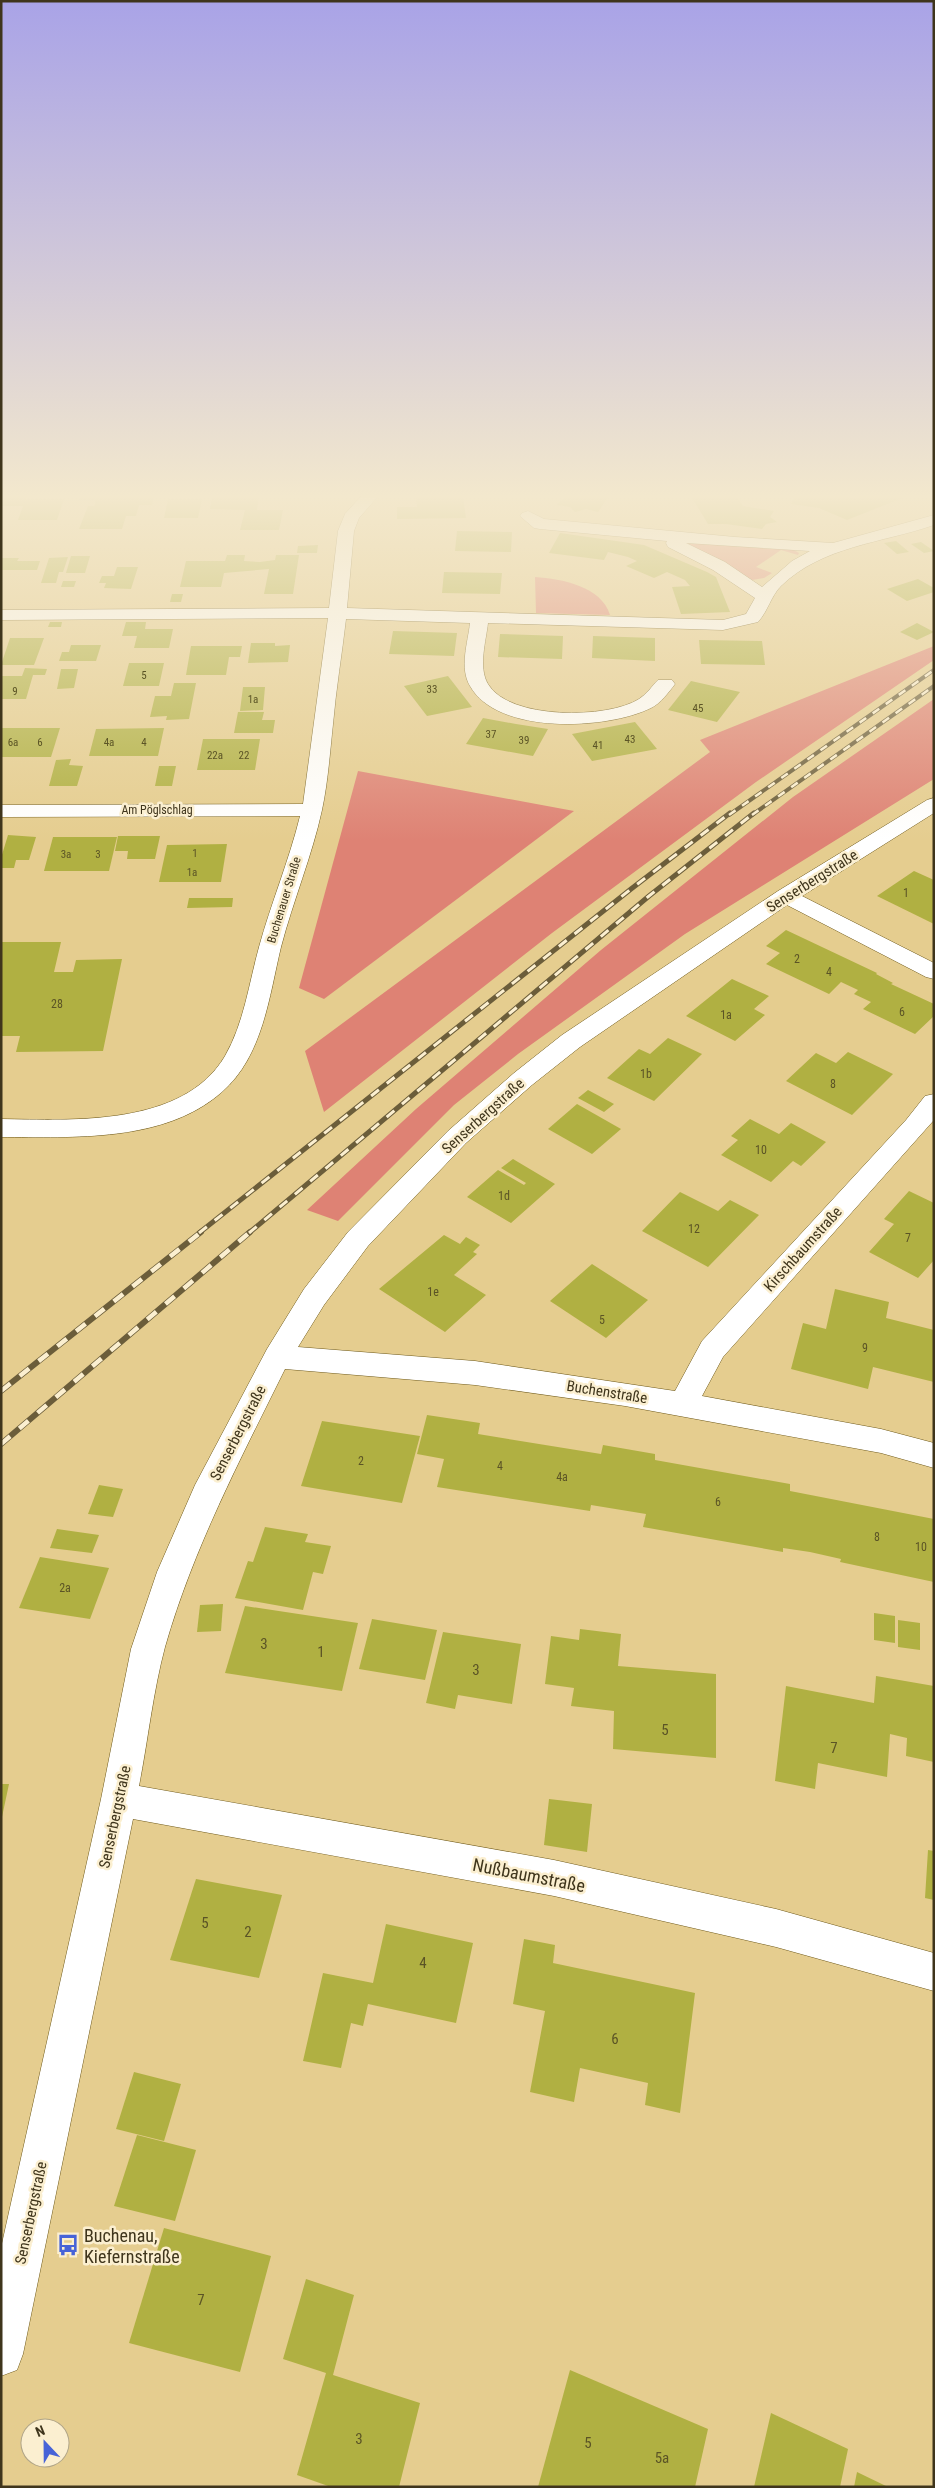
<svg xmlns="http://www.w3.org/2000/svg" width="935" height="2488" viewBox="0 0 935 2488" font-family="'Roboto Condensed',sans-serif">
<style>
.green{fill:#de8274}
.building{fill:#b0b042}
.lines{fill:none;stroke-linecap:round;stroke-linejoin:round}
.street-casing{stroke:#6f5a1b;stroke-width:1}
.street{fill:#fff;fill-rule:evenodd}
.rail-far2-casing{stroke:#6b5d3a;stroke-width:4}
.rail-far1-casing{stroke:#6b5d3a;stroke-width:5}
.rail-casing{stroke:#6b5d3a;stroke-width:6}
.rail-far2{stroke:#fbefd0;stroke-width:2.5;stroke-dasharray:8;stroke-linecap:butt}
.rail-far1{stroke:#fbefd0;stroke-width:3;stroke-dasharray:10;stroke-linecap:butt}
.rail{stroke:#fbefd0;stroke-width:4.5;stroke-dasharray:12;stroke-linecap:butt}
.labels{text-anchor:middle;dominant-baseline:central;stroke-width:5;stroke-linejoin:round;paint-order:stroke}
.far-number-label{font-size:11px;fill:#5b5426}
.far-street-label{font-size:12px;fill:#3f351c;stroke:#fbefd0}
.number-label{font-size:12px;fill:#5b5426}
.street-label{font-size:15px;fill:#3f351c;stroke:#fbefd0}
.near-number-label{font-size:15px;fill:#5b5426}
.near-street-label{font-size:18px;fill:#3f351c;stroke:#fbefd0}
.near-poi-label{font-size:18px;fill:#3f351c;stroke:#fbefd0;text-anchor:start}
</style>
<rect width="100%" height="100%" fill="#e5cd8f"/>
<g class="green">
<polygon points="682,539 790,548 799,553 798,555 781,550 756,567 772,573 764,578 752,580 685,545"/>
<path d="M535 577C562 579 601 586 610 615L536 613Z"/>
<polygon points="934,646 934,660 756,782 552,933 324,1112 305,1051 710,752 700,740"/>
<polygon points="934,699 934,779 685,934 518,1054 454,1105 338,1221 307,1210 416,1109 601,950 793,797"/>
<polygon points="358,771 574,811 324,999 299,988"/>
</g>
<g class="building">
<polygon points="82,493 108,493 107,496 154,496 152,505 139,505 136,516 126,516 122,529 79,529 88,506 94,506 96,500 79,500"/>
<polygon points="568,493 611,493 598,512 586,509 575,512 570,507 557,505"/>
<polygon points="689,493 734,493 743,506 774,511 770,517 777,522 766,524 762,529 726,524 708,524"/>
<polygon points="841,493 854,499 870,493 915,493 847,520 819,508 791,504 794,498 787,494"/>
<polygon points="28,494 26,499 64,499 57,520 18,520 23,506 1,506 5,495"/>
<polygon points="259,496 257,510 283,510 279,530 240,530 245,510 210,509 212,497"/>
<polygon points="463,496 466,518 397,519 397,507 417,507 416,497"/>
<polygon points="168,499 202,499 198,518 164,518"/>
<polygon points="457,531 512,532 511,552 455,551"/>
<polygon points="560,533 644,545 707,572 716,577 730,612 681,614 672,587 690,586 685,580 667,572 654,578 626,566 637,561 628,557 608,552 604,560 549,553"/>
<polygon points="896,541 909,552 897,554 884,543"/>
<polygon points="921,542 934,551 924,553 911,544"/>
<polygon points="318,545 317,553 297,553 298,546"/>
<polygon points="227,555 245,555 244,561 260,562 275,560 276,555 299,555 293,594 264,594 269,569 224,573 221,587 180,587 186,561 225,561"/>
<polygon points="71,556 90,556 85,573 66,573"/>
<polygon points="68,557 63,572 59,572 56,583 41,583 49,558"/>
<polygon points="1,558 19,558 17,561 40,561 37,570 1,570"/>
<polygon points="117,567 138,567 131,589 104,588 106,583 99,583 102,576 114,576"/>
<polygon points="444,572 502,573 500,594 442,593"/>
<polygon points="918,579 934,588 934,592 907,601 887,589"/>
<polygon points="63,581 76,581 74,587 61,587"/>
<polygon points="172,594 183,594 181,602 170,602"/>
<polygon points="50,622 62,622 61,627 48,627"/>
<polygon points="126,622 146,622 145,629 173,629 169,648 134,648 137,636 122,636"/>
<polygon points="917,623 934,632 917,640 900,632"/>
<polygon points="393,631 457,633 454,656 389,654"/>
<polygon points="500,634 563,636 562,659 498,657"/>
<polygon points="593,636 655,638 655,661 592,658"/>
<polygon points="10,638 44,638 34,665 1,665"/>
<polygon points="699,640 762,641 765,665 701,664"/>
<polygon points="251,643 275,643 275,646 290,645 288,662 248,663"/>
<polygon points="71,645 101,645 96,661 59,661 62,652 69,652"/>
<polygon points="191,646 242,646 240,657 229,657 226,675 186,675"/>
<polygon points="129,663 164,663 159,686 123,686"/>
<polygon points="25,668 47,669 45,675 33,675 26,699 1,699 1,676 22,676"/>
<polygon points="61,669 78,669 74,688 57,689"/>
<polygon points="448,676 472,707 427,716 404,686"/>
<polygon points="691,681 740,692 717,722 668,710"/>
<polygon points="174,683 196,683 189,719 166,720 167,716 150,717 155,696 171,696"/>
<polygon points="243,687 265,687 263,710 240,711"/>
<polygon points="238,712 264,712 262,720 275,720 273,733 234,733"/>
<polygon points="483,718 516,724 548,729 533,756 466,744"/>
<polygon points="635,722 657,749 592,761 572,734"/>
<polygon points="1,728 60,728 51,757 1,757"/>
<polygon points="164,728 158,756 89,756 96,729"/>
<polygon points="203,739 260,739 255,770 197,770"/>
<polygon points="71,759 69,765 83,766 77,786 49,786 56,760"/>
<polygon points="159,766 176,766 172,786 155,786"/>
<polygon points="8,835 36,837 29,860 16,860 14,868 1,868 1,858"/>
<polygon points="118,836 160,836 155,859 127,859 128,851 115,851"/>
<polygon points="53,837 117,837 109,871 44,871"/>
<polygon points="227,844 221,882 159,882 167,845"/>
<polygon points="914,871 934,880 934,924 877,896"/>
<polygon points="189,898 233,898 232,907 187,908"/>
<polygon points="786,930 877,973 876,974 893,983 891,984 934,1004 934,1016 915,1034 863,1009 871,1002 854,994 858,990 841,982 829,994 766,964 780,953 766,946"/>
<polygon points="1,942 61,942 54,972 73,972 76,960 122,959 103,1051 16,1052 20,1036 1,1036"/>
<polygon points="732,979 769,996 754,1009 765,1015 735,1041 686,1016"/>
<polygon points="668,1038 702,1054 654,1101 607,1078 639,1049 650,1054"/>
<polygon points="848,1052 893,1074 852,1115 786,1081 816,1053 836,1063"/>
<polygon points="588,1090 614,1104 604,1112 578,1098"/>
<polygon points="577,1104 621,1129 592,1154 548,1129"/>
<polygon points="750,1119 779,1134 791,1123 826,1142 801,1166 793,1161 771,1182 721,1155 738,1140 731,1136"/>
<polygon points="513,1159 555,1184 511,1223 467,1197 498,1170 524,1185 526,1183 501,1168"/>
<polygon points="909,1191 934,1203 934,1260 918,1278 869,1252 894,1224 884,1219"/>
<polygon points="680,1192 718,1211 730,1200 759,1215 708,1267 642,1231"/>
<polygon points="444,1235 460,1244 466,1237 480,1245 473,1252 477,1254 454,1275 486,1295 445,1332 379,1289"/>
<polygon points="592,1264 648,1300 606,1338 550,1301"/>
<polygon points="835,1289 889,1302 886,1318 934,1330 934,1382 873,1367 868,1389 791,1369 803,1323 826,1329"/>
<polygon points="427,1415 480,1423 478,1434 601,1454 603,1445 655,1454 655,1460 790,1484 790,1491 934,1519 934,1582 840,1562 841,1559 810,1552 783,1548 783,1552 643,1527 646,1514 591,1505 590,1511 437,1487 444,1459 417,1454"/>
<polygon points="322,1421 420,1436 402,1503 301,1486"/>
<polygon points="99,1485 123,1489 113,1517 88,1514"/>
<polygon points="265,1527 308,1534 305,1542 331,1546 323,1574 313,1572 303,1610 235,1598 248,1561 253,1562"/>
<polygon points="57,1529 99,1535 92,1553 50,1548"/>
<polygon points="40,1557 109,1568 90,1619 19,1608"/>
<polygon points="223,1604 221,1631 197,1632 200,1605"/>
<polygon points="245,1606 358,1623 342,1691 225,1673"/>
<polygon points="874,1613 895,1616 895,1643 874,1640"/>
<polygon points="372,1619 437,1630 425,1680 359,1669"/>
<polygon points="898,1620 920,1623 920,1650 898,1647"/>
<polygon points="580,1629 621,1634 618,1666 716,1674 716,1758 613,1749 614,1711 571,1706 574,1688 545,1684 551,1636 579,1640"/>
<polygon points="443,1632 521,1644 512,1704 458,1695 455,1709 426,1703"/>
<polygon points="876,1676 934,1686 934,1762 906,1756 907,1738 890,1734 887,1777 818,1763 815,1789 775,1781 786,1686 874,1703"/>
<polygon points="1,1784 9,1784 2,1817 1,1817"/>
<polygon points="549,1799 592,1804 587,1852 544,1845"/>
<polygon points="928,1850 934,1851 934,1900 925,1898"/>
<polygon points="196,1879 282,1895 259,1978 170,1960"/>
<polygon points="386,1924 473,1943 456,2023 368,2004 363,2026 351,2023 341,2068 303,2061 323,1973 373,1983"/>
<polygon points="524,1939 555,1945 553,1963 695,1993 680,2113 645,2105 648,2083 580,2068 574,2102 530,2092 545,2011 513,2004"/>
<polygon points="134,2072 181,2084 164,2141 116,2129"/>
<polygon points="137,2135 196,2150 175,2221 114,2206"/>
<polygon points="164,2228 271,2256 240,2372 129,2343"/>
<polygon points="306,2279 354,2295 333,2375 420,2403 399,2487 331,2487 297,2475 326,2373 283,2359"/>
<polygon points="570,2370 708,2429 695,2487 538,2487"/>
<polygon points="771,2413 848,2449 840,2487 754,2487"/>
<polygon points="857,2472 888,2487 854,2487"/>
</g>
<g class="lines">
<g class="street-casing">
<g id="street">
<path d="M364 493H381L359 518 354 531 347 608 723 620 746 614 755 598 713 570 668 547 666 543 667 541 540 529 534 528 520 516 522 513 528 511 544 519 735 537 833 543 934 515V525C882 543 822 546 781 586 771 596 768 611 758 622L723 630 488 623C486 641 478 667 488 684 509 720 608 719 639 699 647 694 652 686 658 680H672L675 684C669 692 660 704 651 708 607 730 497 735 470 686 459 668 468 642 470 623L346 619C342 654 336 689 333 724 330 752 328 782 322 810 312 856 293 901 281 947 269 997 263 1056 222 1092 164 1143 73 1137 1 1137V1119C72 1120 183 1127 225 1056 244 1023 249 983 259 947 271 903 289 861 300 816L1 817V805L303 804 328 618 1 620V610L329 608 338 531 345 514ZM686 543 810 551 792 561 762 587 725 562Z"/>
<path d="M934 798V813L802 896 934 963V979L926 977 787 905 580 1047 532 1085 466 1143 368 1246 324 1305 298 1347 475 1361 675 1391 702 1341 906 1120 925 1096 934 1094V1120L723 1357 702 1396 881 1429 934 1443V1468L881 1453 625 1406 475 1385 285 1369C240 1460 193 1549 165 1647 153 1692 148 1740 139 1786L554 1860 776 1909 934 1953V1991L776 1947 554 1896 133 1819 23 2354 17 2370 1 2376V2248L101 1799 131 1649 157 1572 195 1485 267 1349 304 1289 348 1232 448 1131 514 1073 562 1035 778 891 927 800Z"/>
</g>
</g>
<use href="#street" class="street"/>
<g class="rail-far2-casing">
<g id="rail-far2">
<polyline points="729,815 934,670"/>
<polyline points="752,815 934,686"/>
</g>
</g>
<g class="rail-far1-casing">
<g id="rail-far1">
<polyline points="199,1233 631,889 730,813"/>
<polyline points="249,1233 649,896 754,813"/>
</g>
</g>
<g class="rail-casing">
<g id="rail">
<polyline points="1,1391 201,1232"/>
<polyline points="1,1444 250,1232"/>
</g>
</g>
<use href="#rail-far2" class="rail-far2"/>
<use href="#rail-far1" class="rail-far1"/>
<use href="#rail" class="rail"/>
</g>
<linearGradient id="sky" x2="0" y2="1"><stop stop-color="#a9a3e7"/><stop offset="0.59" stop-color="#f3e8cd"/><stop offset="1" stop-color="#f3e8cd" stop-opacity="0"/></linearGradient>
<rect width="935" height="841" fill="url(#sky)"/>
<defs>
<g id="bus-bare" transform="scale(1.725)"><path d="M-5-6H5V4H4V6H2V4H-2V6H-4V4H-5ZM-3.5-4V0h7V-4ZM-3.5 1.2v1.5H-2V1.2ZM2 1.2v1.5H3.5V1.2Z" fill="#4763d7" stroke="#fbefd0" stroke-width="2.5" paint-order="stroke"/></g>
</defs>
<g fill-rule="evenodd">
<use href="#bus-bare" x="68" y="2245"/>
</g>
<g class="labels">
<g class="far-number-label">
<text x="144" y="675">5</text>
<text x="432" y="689">33</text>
<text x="15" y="691">9</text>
<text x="253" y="699">1a</text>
<text x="698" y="708">45</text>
<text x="491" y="734">37</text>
<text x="630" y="739">43</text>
<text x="524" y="740">39</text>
<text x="13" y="742">6a</text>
<text x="40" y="742">6</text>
<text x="109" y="742">4a</text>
<text x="144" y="742">4</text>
<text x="598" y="745">41</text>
<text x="215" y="755">22a</text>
<text x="244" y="755">22</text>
<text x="195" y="853">1</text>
<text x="66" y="854">3a</text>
<text x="98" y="854">3</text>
<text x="192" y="872">1a</text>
</g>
<g class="far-street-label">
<text x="157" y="810">Am Pöglschlag</text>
<text transform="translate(284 900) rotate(-73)">Buchenauer Straße</text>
</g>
<g class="number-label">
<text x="906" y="893">1</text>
<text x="797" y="959">2</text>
<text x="829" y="972">4</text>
<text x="57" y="1004">28</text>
<text x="902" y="1012">6</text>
<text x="726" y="1015">1a</text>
<text x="646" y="1074">1b</text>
<text x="833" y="1084">8</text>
<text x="761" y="1150">10</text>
<text x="504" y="1196">1d</text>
<text x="694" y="1229">12</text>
<text x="908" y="1238">7</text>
<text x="433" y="1292">1e</text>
<text x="602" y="1320">5</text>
<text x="865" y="1348">9</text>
<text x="361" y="1461">2</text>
<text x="500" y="1466">4</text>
<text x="562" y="1477">4a</text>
<text x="718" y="1502">6</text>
<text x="877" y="1537">8</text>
<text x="921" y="1547">10</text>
<text x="65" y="1588">2a</text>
</g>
<g class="street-label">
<text transform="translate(812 881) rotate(-32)">Senserbergstraße</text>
<text transform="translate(483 1116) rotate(-42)">Senserbergstraße</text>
<text transform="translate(803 1249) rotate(-48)">Kirschbaumstraße</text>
<text transform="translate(607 1392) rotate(9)">Buchenstraße</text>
<text transform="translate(238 1433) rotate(-63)">Senserbergstraße</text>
<text transform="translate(115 1817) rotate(-78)">Senserbergstraße</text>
<text transform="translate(31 2213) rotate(-78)">Senserbergstraße</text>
</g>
<g class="near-number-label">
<text x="264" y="1644">3</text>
<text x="321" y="1652">1</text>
<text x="476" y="1670">3</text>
<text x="665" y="1730">5</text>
<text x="834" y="1748">7</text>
<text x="205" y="1923">5</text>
<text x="248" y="1932">2</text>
<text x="423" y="1963">4</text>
<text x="615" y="2039">6</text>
<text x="201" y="2300">7</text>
<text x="359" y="2439">3</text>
<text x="588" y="2443">5</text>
<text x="662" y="2458">5a</text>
</g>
<g class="near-street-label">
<text transform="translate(529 1875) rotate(11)">Nußbaumstraße</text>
</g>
<g class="near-poi-label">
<text x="84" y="2235">Buchenau,<tspan x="84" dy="21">Kiefernstraße</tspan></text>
</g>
</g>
<rect width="935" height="2488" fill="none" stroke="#3f351c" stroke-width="5"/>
<g transform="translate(45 2443) rotate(338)"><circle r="24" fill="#fbefd0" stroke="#b0a588"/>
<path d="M0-4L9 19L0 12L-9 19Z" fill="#4763d7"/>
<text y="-8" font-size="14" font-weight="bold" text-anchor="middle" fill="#3f351c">N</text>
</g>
</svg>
